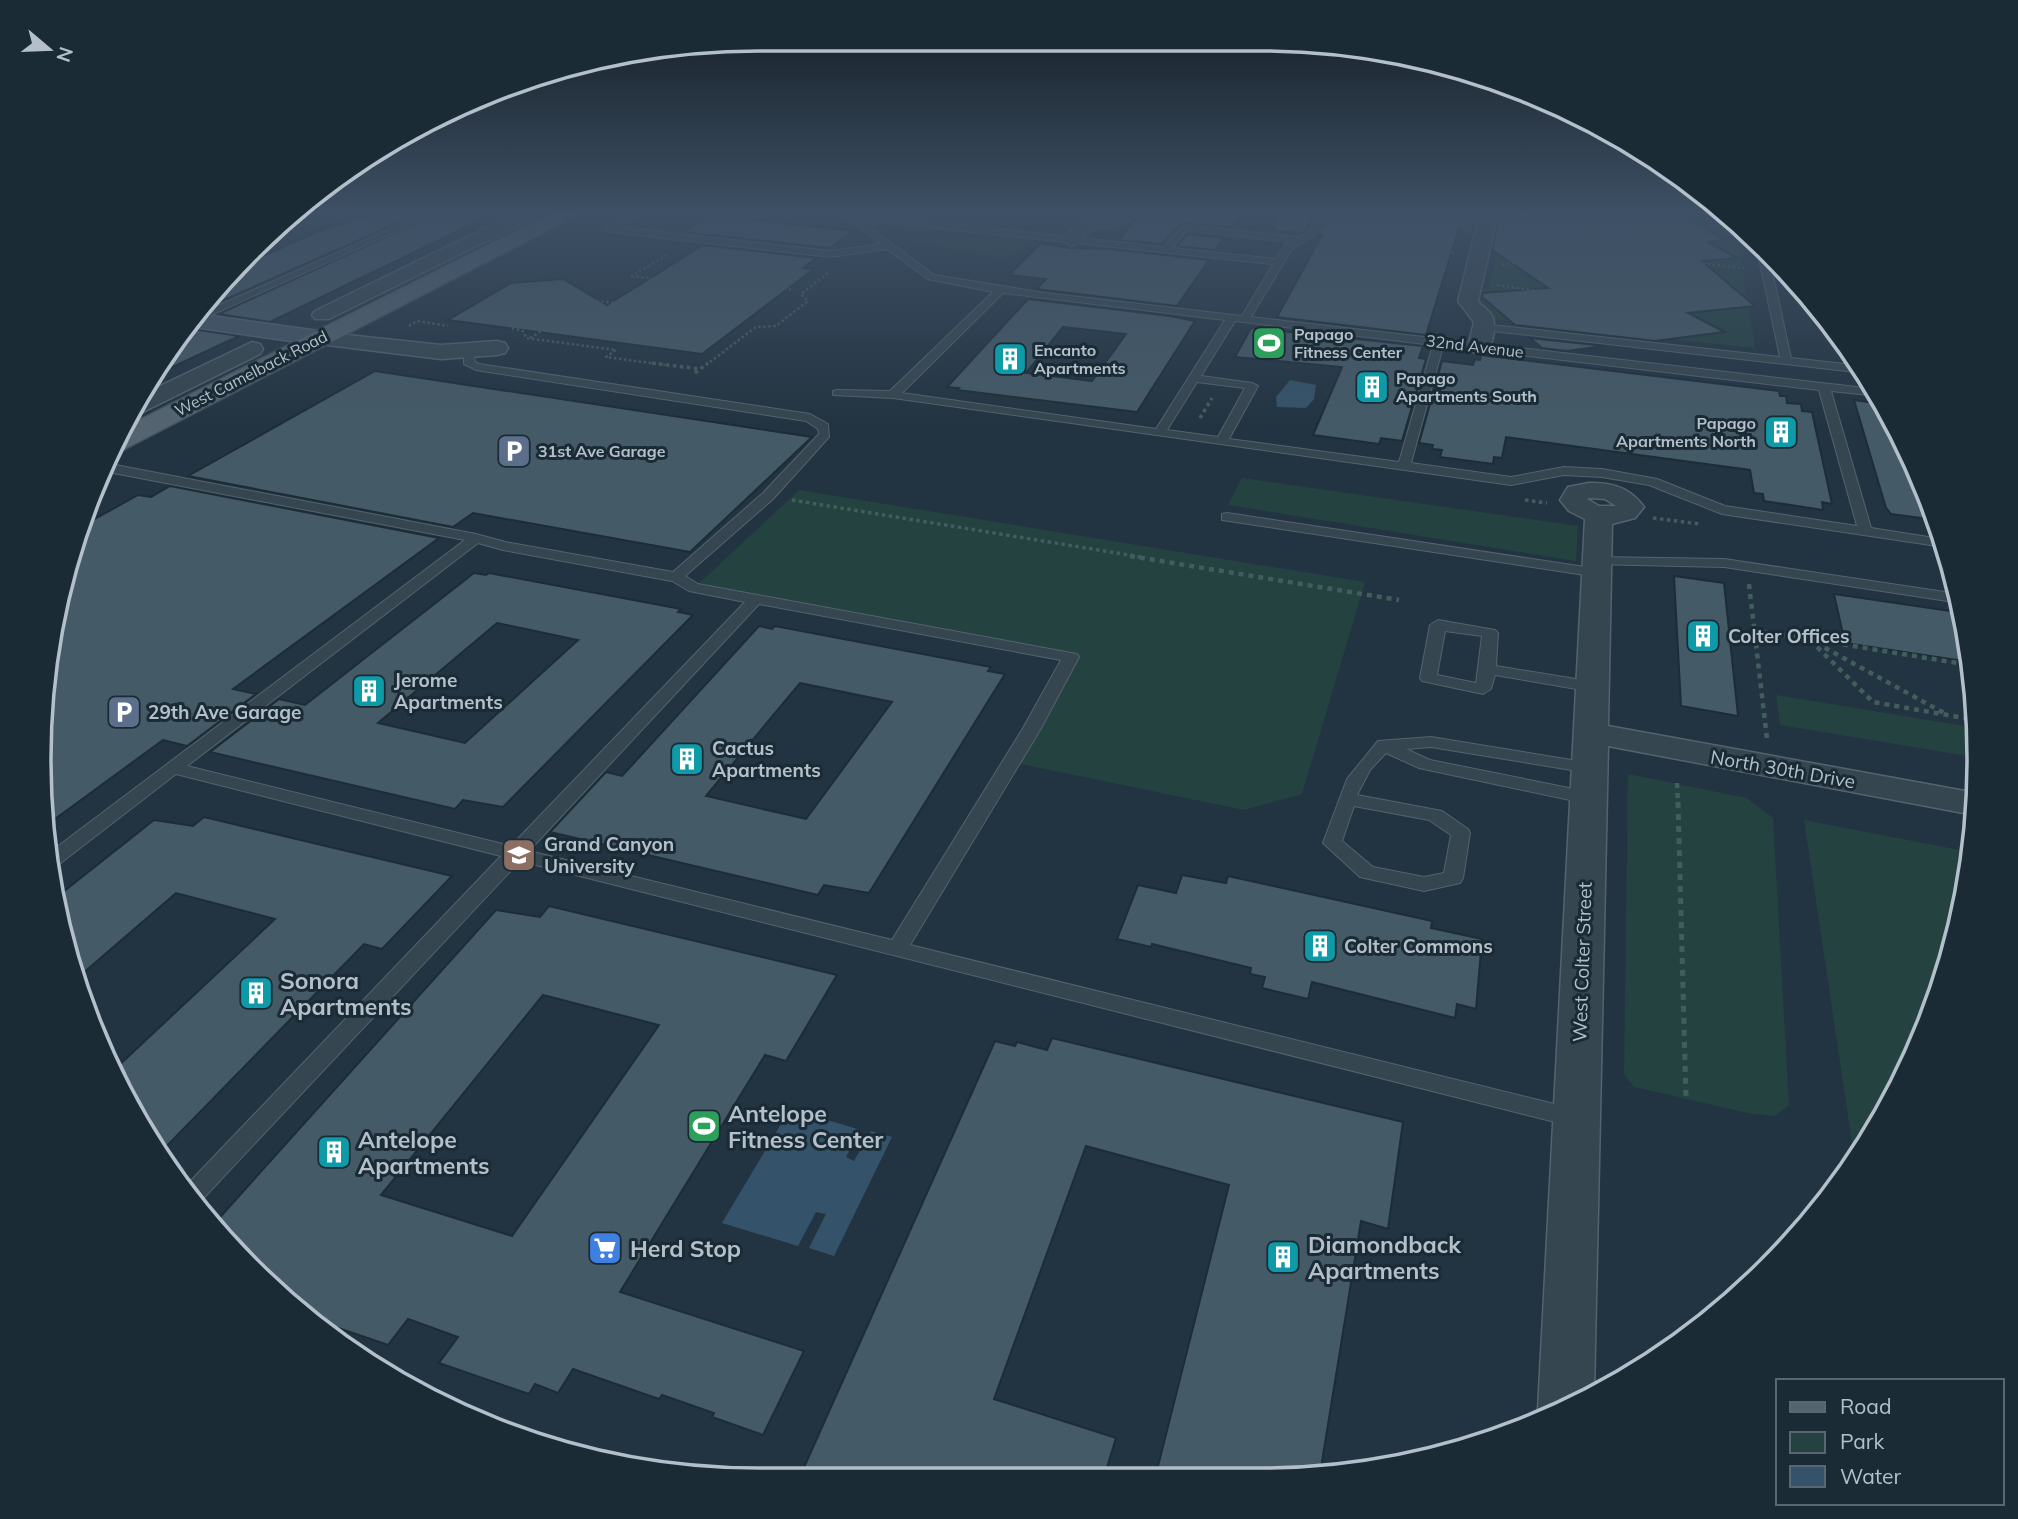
<svg xmlns="http://www.w3.org/2000/svg" width="2018" height="1519" viewBox="0 0 2018 1519" font-family="Mulish,sans-serif">
<style>
.green{fill:#244240}
.water{fill:#34536a}
.building{fill:#455a67;stroke:#1d2d37;stroke-width:2;fill-rule:evenodd}
.lines{fill:none;stroke-linecap:round;stroke-linejoin:round}
.lane-casing{stroke:#54636e;stroke-width:2}
.street-casing{stroke:#54636e;stroke-width:3}
.secondary-casing{stroke:#54636e;stroke-width:3}
.primary-casing{stroke:#404f59;stroke-width:3}
.path-far3{stroke:#425e5c;stroke-width:2.5;stroke-dasharray:2.5 2.5;stroke-linecap:butt}
.path-far2{stroke:#425e5c;stroke-width:3.5;stroke-dasharray:3.5 3.5;stroke-linecap:butt}
.path-far1{stroke:#425e5c;stroke-width:4.5;stroke-dasharray:5 5;stroke-linecap:butt}
.path{stroke:#425e5c;stroke-width:5;stroke-dasharray:6 6;stroke-linecap:butt}
.lane{fill:#364650;fill-rule:evenodd}
.street{fill:#364650;fill-rule:evenodd}
.secondary{fill:#445564;fill-rule:evenodd}
.primary{fill:#546571;fill-rule:evenodd}
.labels{text-anchor:middle;dominant-baseline:central;stroke-width:6;stroke-linejoin:round;paint-order:stroke}
.far-poi-label{font-size:16px;font-weight:bold;fill:#b3c0cb;stroke:#1b2b35;text-anchor:start}
.far-street-label{font-size:16px;fill:#b3c0cb;stroke:#1b2b35}
.poi-label{font-size:19px;font-weight:bold;fill:#b3c0cb;stroke:#1b2b35;text-anchor:start}
.street-label{font-size:19px;fill:#b3c0cb;stroke:#1b2b35}
.near-poi-label{font-size:23px;font-weight:bold;fill:#b3c0cb;stroke:#1b2b35;text-anchor:start}
.rim{fill:none;stroke:#b3c0cb;stroke-width:3.5}
</style>
<rect width="100%" height="100%" fill="#223441"/>
<g class="green">
<polygon points="1507,213 1726,213 1743,228 1736,228 1755,348 1668,339 1667,342 1490,319 1475,298 1480,290 1490,286"/>
<polygon points="904,231 960,237 967,233 1034,240 1003,258 919,242"/>
<polygon points="1242,478 1578,526 1576,561 1228,505"/>
<polygon points="799,490 1365,582 1302,794 1244,810 1011,762 1070,657 694,588"/>
<polygon points="1776,695 1976,728 1979,758 1780,725"/>
<polygon points="1628,774 1747,798 1773,818 1789,1105 1775,1116 1748,1113 1634,1087 1624,1074"/>
<polygon points="1804,820 1970,852 1966,900 1925,1035 1855,1163"/>
</g>
<g class="water">
<polygon points="1290,380 1316,385 1314,399 1306,408 1277,407 1276,397"/>
<polygon points="790,1109 861,1130 846,1157 854,1161 871,1131 892,1137 834,1256 809,1248 826,1214 816,1212 798,1246 722,1223"/>
</g>
<g class="building">
<polygon points="377,213 420,213 199,311 234,269 319,231"/>
<polygon points="438,213 487,213 464,228 270,322 219,314"/>
<polygon points="714,213 766,213 753,220 853,231 830,248 683,232"/>
<polygon points="1141,213 1241,213 1231,227 1182,223 1162,244 1119,240"/>
<polygon points="1276,213 1316,213 1305,231 1301,233 1275,231"/>
<polygon points="1330,213 1477,213 1471,236 1459,228 1426,335 1277,317 1322,235 1317,235"/>
<polygon points="1500,213 1678,213 1724,240 1708,242 1737,258 1702,261 1755,306 1688,313 1725,332 1655,341 1515,325 1482,297 1482,293 1548,288 1492,250"/>
<polygon points="1187,234 1224,238 1215,250 1177,246"/>
<polygon points="1041,243 1070,248 1110,249 1209,260 1177,306 1037,289 1046,279 1009,275"/>
<polygon points="703,245 816,258 803,268 814,269 702,354 448,320 511,283 563,279 607,305"/>
<path d="M1028 299 1170 316 1195 321 1137 412 957 390 959 388 947 387ZM1063 327 1126 334 1092 381 1026 373Z"/>
<polygon points="185,328 239,336 149,378 160,359"/>
<polygon points="1251,328 1423,346 1419,358 1426,359 1402,441 1381,438 1379,444 1313,435 1342,367 1235,357"/>
<polygon points="1530,338 1605,346 1566,351 1542,348"/>
<polygon points="1481,355 1779,391 1780,396 1786,396 1787,403 1801,404 1802,411 1812,412 1832,504 1822,502 1823,510 1764,501 1763,494 1754,493 1750,470 1506,437 1502,458 1494,457 1493,464 1440,457 1442,450 1432,449 1433,445 1419,443 1442,361 1473,365 1475,359 1480,360"/>
<polygon points="375,371 812,437 690,552 473,513 453,527 188,476"/>
<polygon points="1854,400 1882,404 1924,483 1936,520 1891,514 1886,508"/>
<polygon points="170,486 439,538 233,689 256,694 187,746 163,740 44,827 40,806 52,618 84,525 138,495 151,497"/>
<path d="M474 573 486 575 489 573 681 609 678 612 693 615 503 807 463 800 455 809 210 752 279 699 305 705ZM497 623 578 640 465 743 378 723Z"/>
<polygon points="1674,576 1724,583 1738,716 1681,706"/>
<polygon points="1834,594 1964,613 1970,662 1845,643"/>
<path d="M759 626 772 629 775 626 991 667 988 671 1005 674 869 893 824 885 818 895 550 832 606 772 622 776ZM800 683 892 702 806 819 706 796Z"/>
<polygon points="204,817 452,876 382,949 364,944 158,1155 115,1069 275,919 176,893 75,980 58,896 154,820 193,826"/>
<polygon points="1182,875 1226,883 1228,876 1432,921 1431,928 1482,939 1476,1009 1457,1004 1455,1018 1312,982 1308,999 1262,988 1265,977 1250,974 1251,968 1152,944 1151,947 1117,939 1138,885 1176,893"/>
<path d="M549 906 837 975 786 1061 765 1055 620 1292 804 1351 763 1435 712 1417 714 1413 662 1395 659 1399 573 1369 558 1393 535 1384 529 1394 439 1363 458 1337 408 1319 388 1345 309 1318 250 1270 213 1225 496 910 540 917ZM543 995 659 1025 512 1236 381 1195Z"/>
<polygon points="1052,1038 1403,1122 1388,1229 1361,1221 1320,1474 1156,1474 1229,1185 1086,1146 994,1399 1116,1438 1105,1474 801,1474 995,1041 1015,1046 1017,1042 1047,1050"/>
</g>
<g class="lines">
<g class="lane-casing">
<g id="lane">
<polygon points="426,213 436,213 187,326 195,316"/>
<path d="M632 213H642L619 227 830 251 881 244 841 213H850L857 218 876 216 1163 247 1184 225 1299 237 1307 233 1319 213H1327L1313 237 1292 249 1251 317 1874 389 1878 396 1831 391 1871 528 1941 539 1944 547 1722 514 1649 485 1602 477 1564 475 1511 485 893 398 833 395V391L837 390 890 391 993 292 928 279 887 249 830 257 609 232 605 229ZM863 222H876L1273 264 1242 316 1045 293 934 275ZM1186 231 1291 242 1285 245 1276 259 1172 248ZM1003 293 1225 320 1156 429 902 393ZM1235 321 1433 345 1399 462 1229 439 1258 386 1252 383 1201 376ZM1443 346 1819 390 1857 526 1725 506 1657 479 1602 469 1564 467 1511 477 1411 463ZM1197 382 1245 388 1218 437 1167 430Z"/>
<polygon points="1759,242 1767,248 1791,358 1862,366 1865,373 1483,330 1478,327 1483,324 1780,357 1756,244"/>
<path d="M464 348H472L475 362 479 364 810 414 828 424 829 437 773 499 685 576 698 584 1077 654 1079 657 1040 730 910 945 1575 1109 1583 1111 1587 1118 1583 1125 1575 1127 520 861 197 1205 183 1189 501 856 176 774 58 865 52 867 49 853 465 540 103 471 105 463 476 534 505 542 673 572 763 493 819 434 818 429 806 421 476 370 464 364ZM478 543 503 550 672 581 689 591 745 602 511 846 187 766ZM759 604 1061 660 1022 730 892 940 529 851Z"/>
<polygon points="1227,513 1598,569 1605,573 1598,577 1222,520 1222,514"/>
<polygon points="1598,557 1724,559 1958,594 1961,603 1724,567 1593,564 1593,558"/>
<path d="M1438 620 1495 630 1498 633 1496 666 1594 682 1602 687 1594 692 1495 675 1491 689 1483 694 1422 681 1420 678 1430 625ZM1445 631 1482 636 1476 683 1437 675Z"/>
<path d="M1431 737 1596 764 1599 768 1596 772 1590 773 1431 747 1406 749 1430 760 1589 792 1598 798 1589 804 1419 768 1386 753 1370 770 1357 795 1442 811 1468 829 1470 833 1463 878 1460 883 1424 891 1360 877 1323 843 1347 779 1378 741ZM1354 806 1429 820 1451 835 1444 873 1424 877 1373 867 1342 841Z"/>
</g>
</g>
<g class="street-casing">
<g id="street">
<polygon points="298,213 308,213 289,228 278,228"/>
<polygon points="516,213 538,213 535,217 329,319 315,319 312,315 315,311"/>
<polygon points="874,213 895,213 876,224 867,219"/>
<path d="M1116 213H1135C1119 234 1106 221 1089 232 1081 236 1080 243 1071 246L1062 240 1077 223 1112 217Z"/>
<path d="M1480 213H1498L1478 301C1482 307 1486 308 1490 313 1498 322 1493 343 1487 352H1471L1468 347 1474 322 1458 301Z"/>
<polygon points="319,332 441,345 497,341 505,343 508,348 505,353 497,355 441,359 311,343 308,338 311,333"/>
<polygon points="252,342 260,344 263,349 260,354 139,414 127,415 139,396"/>
<path d="M1589 483C1612 482 1631 488 1644 507L1635 518 1612 524 1608 726 1976 793 1974 815 1608 746 1594 1394 1543 1421 1538 1409 1585 519 1569 511 1560 500 1568 487ZM1589 498 1605 499 1616 506H1599L1587 499Z"/>
</g>
</g>
<g class="secondary-casing">
<polygon id="secondary" points="197,314 319,331 327,333 331,338 327,343 319,345 187,326"/>
</g>
<g class="primary-casing">
<polygon id="primary" points="552,213 576,213 573,217 121,451 109,453 119,430"/>
</g>
<g class="path-far3">
<path d="M1630 213C1655 229 1683 229 1712 228L1717 225 1716 222"/>
<polyline points="1594,217 1591,225 1603,238"/>
<polyline points="1575,237 1629,237 1655,226"/>
<polyline points="1327,240 1454,253"/>
<polyline points="667,255 632,276 735,289 743,284 794,290"/>
<polyline points="1589,258 1600,249 1608,248"/>
<polyline points="1502,265 1519,261 1589,258 1639,269"/>
<path d="M1497 285C1545 291 1603 306 1650 293L1639 269C1672 257 1710 265 1744 268"/>
<polyline points="1620,298 1641,325"/>
<polyline points="1807,302 1812,302"/>
<polyline points="409,326 417,321 448,326"/>
<polyline points="512,328 523,331 526,338 616,350 606,357 665,365"/>
<polyline points="512,328 526,319 553,323"/>
<polyline points="530,338 553,324 569,319 571,311 592,300 619,304 657,280"/>
<polyline points="706,365 756,327 776,326 808,301 801,294 828,273"/>
</g>
<g class="path-far2">
<polyline points="652,363 700,369"/>
<polyline points="695,373 708,363"/>
<polyline points="1200,418 1212,398"/>
<polyline points="792,500 1141,557"/>
<polyline points="1525,500 1547,503"/>
<polyline points="1653,518 1700,524"/>
</g>
<g class="path-far1">
<polyline points="1130,556 1399,600"/>
<polyline points="1749,584 1767,739"/>
<polyline points="1754,630 1970,665"/>
<polyline points="1810,640 1873,702 1976,720"/>
<polyline points="1816,643 1944,713"/>
<polyline points="1677,783 1678,804"/>
</g>
<polyline class="path" points="1678,802 1686,1099"/>
<use href="#lane" class="lane"/>
<use href="#street" class="street"/>
<use href="#secondary" class="secondary"/>
<use href="#primary" class="primary"/>
</g>
<linearGradient id="sky" x2="0" y2="1"><stop stop-color="#131d24"/><stop offset="0.5" stop-color="#3e5065"/><stop offset="1" stop-color="#3e5065" stop-opacity="0"/></linearGradient>
<rect width="2018" height="425" fill="url(#sky)"/>
<defs>
<g id="stadium-square" transform="scale(1.75)"><rect x="-9" y="-9" width="18" height="18" rx="4" fill="#2e9e5b" stroke="#1b2b35"/><path d="M0-5a6.5 5 0 1 0 0 10a6.5 5 0 1 0 0-10ZM-3.5-1.8h7v3.6h-7Z" fill="#fff"/></g>
<g id="building-square" transform="scale(1.75)"><rect x="-9" y="-9" width="18" height="18" rx="4" fill="#0f9aa8" stroke="#1b2b35"/><path d="M-4-6H4V6H1V3H-1V6H-4ZM-2.5-4.3h1.7v1.8h-1.7ZM.8-4.3h1.7v1.8H.8ZM-2.5-1h1.7V.8h-1.7ZM.8-1h1.7V.8H.8Z" fill="#fff"/></g>
<g id="parking-square" transform="scale(1.75)"><rect x="-9" y="-9" width="18" height="18" rx="4" fill="#5c6f8a" stroke="#1b2b35"/><path d="M-3.5-5.5H1a3.5 3.5 0 0 1 0 7H-1V5.5H-3.5ZM-1-3.4V-.6H.8a1.4 1.4 0 0 0 0-2.8Z" fill="#fff"/></g>
<g id="university-square" transform="scale(1.75)"><rect x="-9" y="-9" width="18" height="18" rx="4" fill="#8d6e63" stroke="#1b2b35"/><path d="M0-5L7-2L0 1L-7-2ZM-4 1L0 2.5L4 1V4Q0 6-4 4Z" fill="#fff"/></g>
<g id="supermarket-square" transform="scale(1.75)"><rect x="-9" y="-9" width="18" height="18" rx="4" fill="#3f7fe0" stroke="#1b2b35"/><path d="M-6-5.5h2.5l.6 2H6L4.5 2H-2.5L-4.4-4H-6ZM-1.5 3.2a1.3 1.3 0 1 0 .1 0ZM3 3.2a1.3 1.3 0 1 0 .1 0Z" fill="#fff"/></g>
</defs>
<g fill-rule="evenodd">
<use href="#stadium-square" x="1269" y="343"/>
<use href="#building-square" x="1010" y="359"/>
<use href="#building-square" x="1372" y="387"/>
<use href="#building-square" x="1781" y="432"/>
<use href="#parking-square" x="514" y="451"/>
<use href="#building-square" x="1703" y="636"/>
<use href="#building-square" x="369" y="691"/>
<use href="#parking-square" x="124" y="712"/>
<use href="#building-square" x="687" y="759"/>
<use href="#university-square" x="519" y="855"/>
<use href="#building-square" x="1320" y="946"/>
<use href="#building-square" x="256" y="993"/>
<use href="#stadium-square" x="704" y="1126"/>
<use href="#building-square" x="334" y="1152"/>
<use href="#supermarket-square" x="605" y="1248"/>
<use href="#building-square" x="1283" y="1257"/>
</g>
<g class="labels">
<g class="far-poi-label">
<text x="1294" y="334">Papago<tspan x="1294" dy="18">Fitness Center</tspan></text>
<text x="1034" y="350">Encanto<tspan x="1034" dy="18">Apartments</tspan></text>
<text x="1396" y="378">Papago<tspan x="1396" dy="18">Apartments South</tspan></text>
<text x="1756" y="423" text-anchor="end">Papago<tspan x="1756" dy="18">Apartments North</tspan></text>
<text x="538" y="451">31st Ave Garage</text>
</g>
<g class="far-street-label">
<text transform="translate(1475 346) rotate(7)">32nd Avenue</text>
<text transform="translate(251 373) rotate(-27)">West Camelback Road</text>
</g>
<g class="poi-label">
<text x="1728" y="636">Colter Offices</text>
<text x="394" y="680">Jerome<tspan x="394" dy="22">Apartments</tspan></text>
<text x="148" y="712">29th Ave Garage</text>
<text x="712" y="748">Cactus<tspan x="712" dy="22">Apartments</tspan></text>
<text x="544" y="844">Grand Canyon<tspan x="544" dy="22">University</tspan></text>
<text x="1344" y="946">Colter Commons</text>
</g>
<g class="street-label">
<text transform="translate(1783 769) rotate(10)">North 30th Drive</text>
<text transform="translate(1582 962) rotate(-88)">West Colter Street</text>
</g>
<g class="near-poi-label">
<text x="280" y="980">Sonora<tspan x="280" dy="26">Apartments</tspan></text>
<text x="728" y="1113">Antelope<tspan x="728" dy="26">Fitness Center</tspan></text>
<text x="358" y="1139">Antelope<tspan x="358" dy="26">Apartments</tspan></text>
<text x="1308" y="1244">Diamondback<tspan x="1308" dy="26">Apartments</tspan></text>
<text x="630" y="1248">Herd Stop</text>
</g>
</g>
<path d="M0 0H2018V1519H0ZM759 51H1259A708 708 0 0 1 1967 759V760A708 708 0 0 1 1259 1468H759A708 708 0 0 1 51 760V759A708 708 0 0 1 759 51Z" fill="#1b2b35" fill-rule="evenodd"/>
<path class="rim" d="M759 51H1259A708 708 0 0 1 1967 759V760A708 708 0 0 1 1259 1468H759A708 708 0 0 1 51 760V759A708 708 0 0 1 759 51Z"/>
<rect x="1776" y="1379" width="228" height="126" fill="#1b2b35" stroke="#586771" stroke-width="2"/>
<rect x="1790" y="1402" width="35" height="10" fill="#546571" stroke="#586771" stroke-width="2"/>
<text x="1840" y="1414" font-size="21" fill="#b3c0cb">Road</text>
<rect x="1790" y="1432" width="35" height="21" fill="#244240" stroke="#586771" stroke-width="2"/>
<text x="1840" y="1449" font-size="21" fill="#b3c0cb">Park</text>
<rect x="1790" y="1466" width="35" height="21" fill="#34536a" stroke="#586771" stroke-width="2"/>
<text x="1840" y="1484" font-size="21" fill="#b3c0cb">Water</text>
<g transform="translate(49 49) rotate(109)" stroke="#1b2b35" stroke-width="5" paint-order="stroke">
<path d="M0-5L12 26L0 18L-12 26Z" fill="#b3c0cb"/>
<text y="-10" font-size="19" font-weight="bold" text-anchor="middle" fill="#b3c0cb">N</text>
</g>
</svg>
